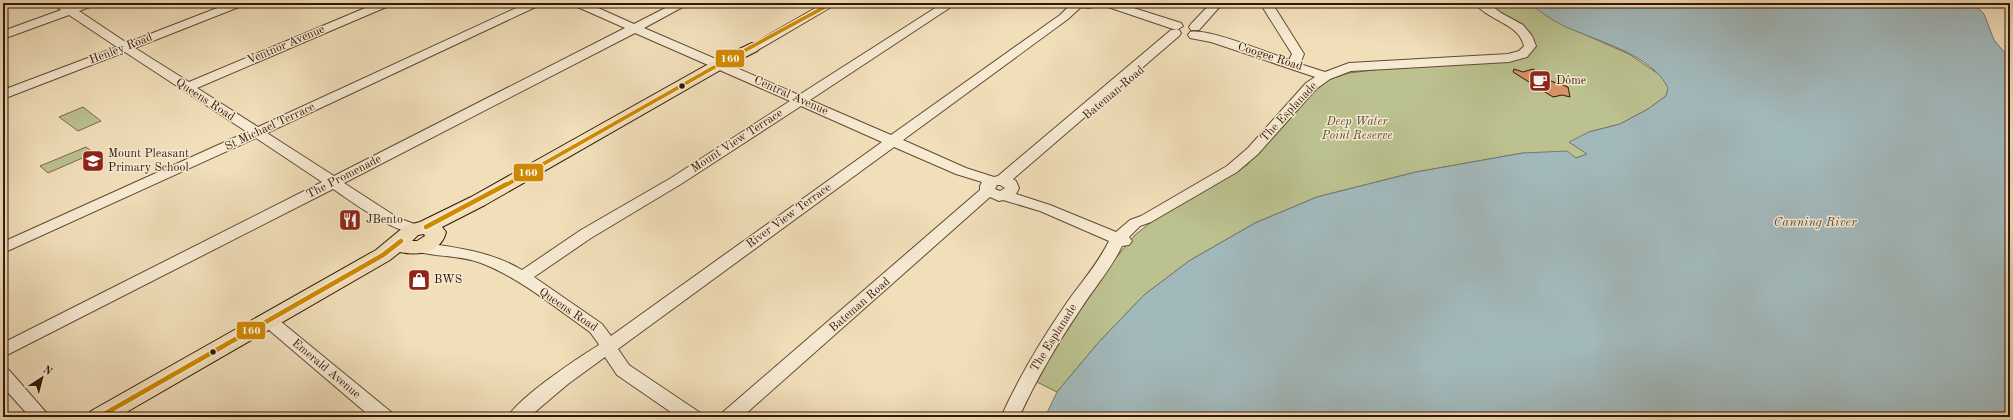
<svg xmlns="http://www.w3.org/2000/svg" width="2013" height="420" viewBox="0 0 2013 420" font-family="'Old Standard TT',serif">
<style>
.green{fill:#bbc18f;stroke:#776c4a}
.water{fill:#a2b9bc;stroke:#767873}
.building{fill:#d69367;stroke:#331705}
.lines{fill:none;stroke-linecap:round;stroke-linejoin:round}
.minor-casing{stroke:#624932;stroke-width:2}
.major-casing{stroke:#331705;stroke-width:2}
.minor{fill:#f6ead2;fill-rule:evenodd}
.major{fill:#f1dfba;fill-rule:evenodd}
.bus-1-far1-casing{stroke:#f6ead2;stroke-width:6}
.bus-1-casing{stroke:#f6ead2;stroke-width:8}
.bus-1-far1{stroke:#d08901;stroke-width:3.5}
.bus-1{stroke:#d08901;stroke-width:4.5}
.bus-dot{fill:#331705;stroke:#f6ead2;stroke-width:1.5}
.labels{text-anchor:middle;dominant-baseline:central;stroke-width:3;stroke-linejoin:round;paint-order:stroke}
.street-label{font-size:12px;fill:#331705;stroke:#f6ead2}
.poi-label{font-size:12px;fill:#331705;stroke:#f6ead2;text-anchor:start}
.park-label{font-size:12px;font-style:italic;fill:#5c4a2e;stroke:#f6ead2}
.water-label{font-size:13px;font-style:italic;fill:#5a5045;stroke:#f6ead2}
.line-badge{stroke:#f6ead2;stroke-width:1.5}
.badge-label{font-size:11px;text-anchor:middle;font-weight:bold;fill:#fff}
</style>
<rect width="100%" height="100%" fill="#f1dfba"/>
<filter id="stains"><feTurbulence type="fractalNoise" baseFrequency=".005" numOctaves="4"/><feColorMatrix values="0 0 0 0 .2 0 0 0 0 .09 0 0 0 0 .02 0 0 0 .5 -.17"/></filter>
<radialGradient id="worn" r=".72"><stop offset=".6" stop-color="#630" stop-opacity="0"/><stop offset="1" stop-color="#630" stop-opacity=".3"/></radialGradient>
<g class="green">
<polygon points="1486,3 1528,3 1563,25 1629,54 1663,77 1669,88 1666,96 1648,109 1620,124 1589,132 1571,143 1588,154 1576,158 1523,153 1416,172 1317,197 1255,223 1189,261 1144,295 1098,343 1057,392 1033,380 1100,277 1135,235 1165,211 1247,165 1310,95 1330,79 1349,73 1389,68 1503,61 1528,47 1521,32"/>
<polygon points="83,107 101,121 78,131 59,117"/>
<polygon points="86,147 94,153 48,173 40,166"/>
</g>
<path class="water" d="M1528 3H1973L1984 14 1994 40 2010 59V417H1045L1057 392 1098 343 1144 295 1189 261 1255 223 1317 197 1416 172 1523 153 1567 151 1576 158 1587 154 1569 142 1589 132 1620 124 1648 109 1666 96 1668 88C1652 54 1596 41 1564 26 1551 20 1540 11 1528 3Z"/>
<polygon class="building" points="1514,69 1523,72 1533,69 1546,77 1542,78 1568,87 1570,97 1562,95 1553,97 1513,72"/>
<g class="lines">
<g class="minor-casing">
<g id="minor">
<path d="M52 3H66L71 6 80 3H97L95 5 79 11 127 43 230 3H246L244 5 135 48 189 82 377 3H393L391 5 197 88 258 127 527 3H542L540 5 267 133 334 176 625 28 573 5 571 3H587L634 24 675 3H690L644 28 799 95 943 3H957L810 100 891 135 1060 15 1072 3H1098C1094 9 1087 8 1081 7L1068 19 903 140 966 168 994 177 998 176 1171 30H1179L1181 33 1179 36 1013 179 1016 181 1019 188 1016 194 1050 205 1116 232 1130 220 1141 216 1227 166 1248 148 1306 83 1315 77 1211 42 1190 38 1188 35 1190 32C1208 28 1269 53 1289 60L1292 54 1260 3H1272L1304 54 1300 64 1325 72 1349 63 1508 54 1519 51 1524 46C1519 23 1488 21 1475 3H1488L1501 13 1523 25 1532 36 1536 46 1527 57 1509 62 1351 71 1330 79 1316 89 1258 154 1237 172 1151 222 1140 226 1129 237 1132 241 1129 245 1122 246C1111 269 1094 288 1080 310 1057 344 1036 380 1019 417H1001C1019 377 1043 337 1068 301 1083 280 1097 265 1109 241L1040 211 1003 200 999 201 990 197 742 417H721L723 412 980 190V186L982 182 956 174 894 147 618 349 629 365 699 412 701 417H678L617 375 605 357 568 384 529 417H508C518 398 579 357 599 345L598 343 590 332C556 308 520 278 481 263 460 255 436 257 414 251L412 247 414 243 420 242C457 248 490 251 522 270L581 230 671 178 790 101 635 33 344 183 398 218 420 226 423 229 420 232C400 238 351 201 333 189L3 357V343L322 182 256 138 3 253V242L247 132 125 52 3 99V90L117 47 69 15 3 39V31L61 10ZM801 106 882 142 611 336 602 324 534 277 591 238 681 184ZM997 185H1000L1005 188 1000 191 995 189Z"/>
<polygon points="824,3 838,3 756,51 748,51 746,48"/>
<polygon points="1100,3 1118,3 1181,23 1183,26 1177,30 1173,29 1102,5"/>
<polygon points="1211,3 1223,3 1199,30 1191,30 1189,27 1191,24"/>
<polygon points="268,314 274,316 391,412 393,417 371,417 262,324 260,320 262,316"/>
<polygon points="3,368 9,370 50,417 30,417 3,387"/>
</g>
</g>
<g class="major-casing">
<path id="major" d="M752 43 757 45 760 48 757 51 724 68 485 205 442 227 446 232C441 253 418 256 400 252L390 260 118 417H87L91 411 376 250 405 226 420 222 471 197 712 62ZM424 234 425 236 417 241H412L418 235Z"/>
</g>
<use href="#minor" class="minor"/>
<use href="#major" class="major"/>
<g class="bus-1-far1-casing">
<polyline id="bus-1-far1" points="506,185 718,65 832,3"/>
</g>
<g class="bus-1-casing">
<g id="bus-1">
<polyline points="426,227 507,184"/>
<polyline points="99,417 383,255 401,241"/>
</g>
</g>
<use href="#bus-1-far1" class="bus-1-far1"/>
<use href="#bus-1" class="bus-1"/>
</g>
<defs>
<g id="cafe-square" transform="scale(1.15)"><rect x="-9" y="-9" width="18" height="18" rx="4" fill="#8f2418" stroke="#f6ead2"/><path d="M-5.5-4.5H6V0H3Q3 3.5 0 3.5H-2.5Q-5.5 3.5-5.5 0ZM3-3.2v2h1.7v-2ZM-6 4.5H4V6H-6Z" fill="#fff"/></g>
<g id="school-square" transform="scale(1.15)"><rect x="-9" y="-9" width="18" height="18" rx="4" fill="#8f2418" stroke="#f6ead2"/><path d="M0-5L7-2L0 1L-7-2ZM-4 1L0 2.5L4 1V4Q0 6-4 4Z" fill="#fff"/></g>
<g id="restaurant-square" transform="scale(1.15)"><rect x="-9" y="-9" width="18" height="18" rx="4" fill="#8f2418" stroke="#f6ead2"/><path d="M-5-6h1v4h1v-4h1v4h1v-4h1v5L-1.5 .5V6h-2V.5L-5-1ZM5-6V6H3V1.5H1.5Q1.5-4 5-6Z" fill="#fff"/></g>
<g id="shop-square" transform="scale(1.15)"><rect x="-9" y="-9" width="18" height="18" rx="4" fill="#8f2418" stroke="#f6ead2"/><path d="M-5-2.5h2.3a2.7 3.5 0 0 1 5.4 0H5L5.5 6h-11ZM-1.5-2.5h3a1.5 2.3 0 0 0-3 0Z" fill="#fff"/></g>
</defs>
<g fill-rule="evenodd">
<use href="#cafe-square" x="1540" y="81"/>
<use href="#school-square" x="93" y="161"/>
<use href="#restaurant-square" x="350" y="220"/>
<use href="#shop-square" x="419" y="280"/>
</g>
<g class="bus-dot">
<circle cx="682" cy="86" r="3.5"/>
<circle cx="213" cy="352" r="3.5"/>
</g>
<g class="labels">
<g class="street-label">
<text transform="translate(286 45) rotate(-23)">Ventnor Avenue</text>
<text transform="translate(121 49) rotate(-21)">Henley Road</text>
<text transform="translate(1270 57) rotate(18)">Coogee Road</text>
<text transform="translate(1114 93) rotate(-40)">Bateman Road</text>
<text transform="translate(791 96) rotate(24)">Central Avenue</text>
<text transform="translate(205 100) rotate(33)">Queens Road</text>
<text transform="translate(1289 112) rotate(-47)">The Esplanade</text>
<text transform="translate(270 127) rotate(-25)">St Michael Terrace</text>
<text transform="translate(737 141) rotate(-33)">Mount View Terrace</text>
<text transform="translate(344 177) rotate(-27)">The Promenade</text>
<text transform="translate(789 216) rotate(-36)">River View Terrace</text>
<text transform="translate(860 305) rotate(-41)">Bateman Road</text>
<text transform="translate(568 310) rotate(34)">Queens Road</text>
<text transform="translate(1054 338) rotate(-58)">The Esplanade</text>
<text transform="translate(326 369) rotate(40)">Emerald Avenue</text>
</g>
<g class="poi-label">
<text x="1556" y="81">Dôme</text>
<text x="108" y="154">Mount Pleasant<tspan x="108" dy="14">Primary School</tspan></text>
<text x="366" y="220">JBento</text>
<text x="434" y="280">BWS</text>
</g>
<g class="park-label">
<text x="1357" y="122">Deep Water<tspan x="1357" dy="14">Point Reserve</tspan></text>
</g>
<g class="water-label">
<text x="1815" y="222">Canning River</text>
</g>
</g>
<g class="line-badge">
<rect x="715" y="49" width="30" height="19" rx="4" fill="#d08901"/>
<rect x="513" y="163" width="31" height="19" rx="4" fill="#d08901"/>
<rect x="236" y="321" width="30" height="19" rx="4" fill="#d08901"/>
</g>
<g class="badge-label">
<text x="730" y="62">160</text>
<text x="528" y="176">160</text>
<text x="251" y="334">160</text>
</g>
<rect width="2013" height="420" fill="none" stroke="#f1dfba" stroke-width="16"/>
<rect x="4" y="4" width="2005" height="412" fill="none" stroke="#331705" stroke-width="2"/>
<rect x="8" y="8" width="1997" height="404" fill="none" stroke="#331705"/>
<g transform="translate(42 378) rotate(36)" stroke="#f6ead2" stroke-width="3" paint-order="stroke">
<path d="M0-3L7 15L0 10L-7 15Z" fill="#331705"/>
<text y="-6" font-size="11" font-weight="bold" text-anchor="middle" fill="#331705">N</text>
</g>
<rect width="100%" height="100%" filter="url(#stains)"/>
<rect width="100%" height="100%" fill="url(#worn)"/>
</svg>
